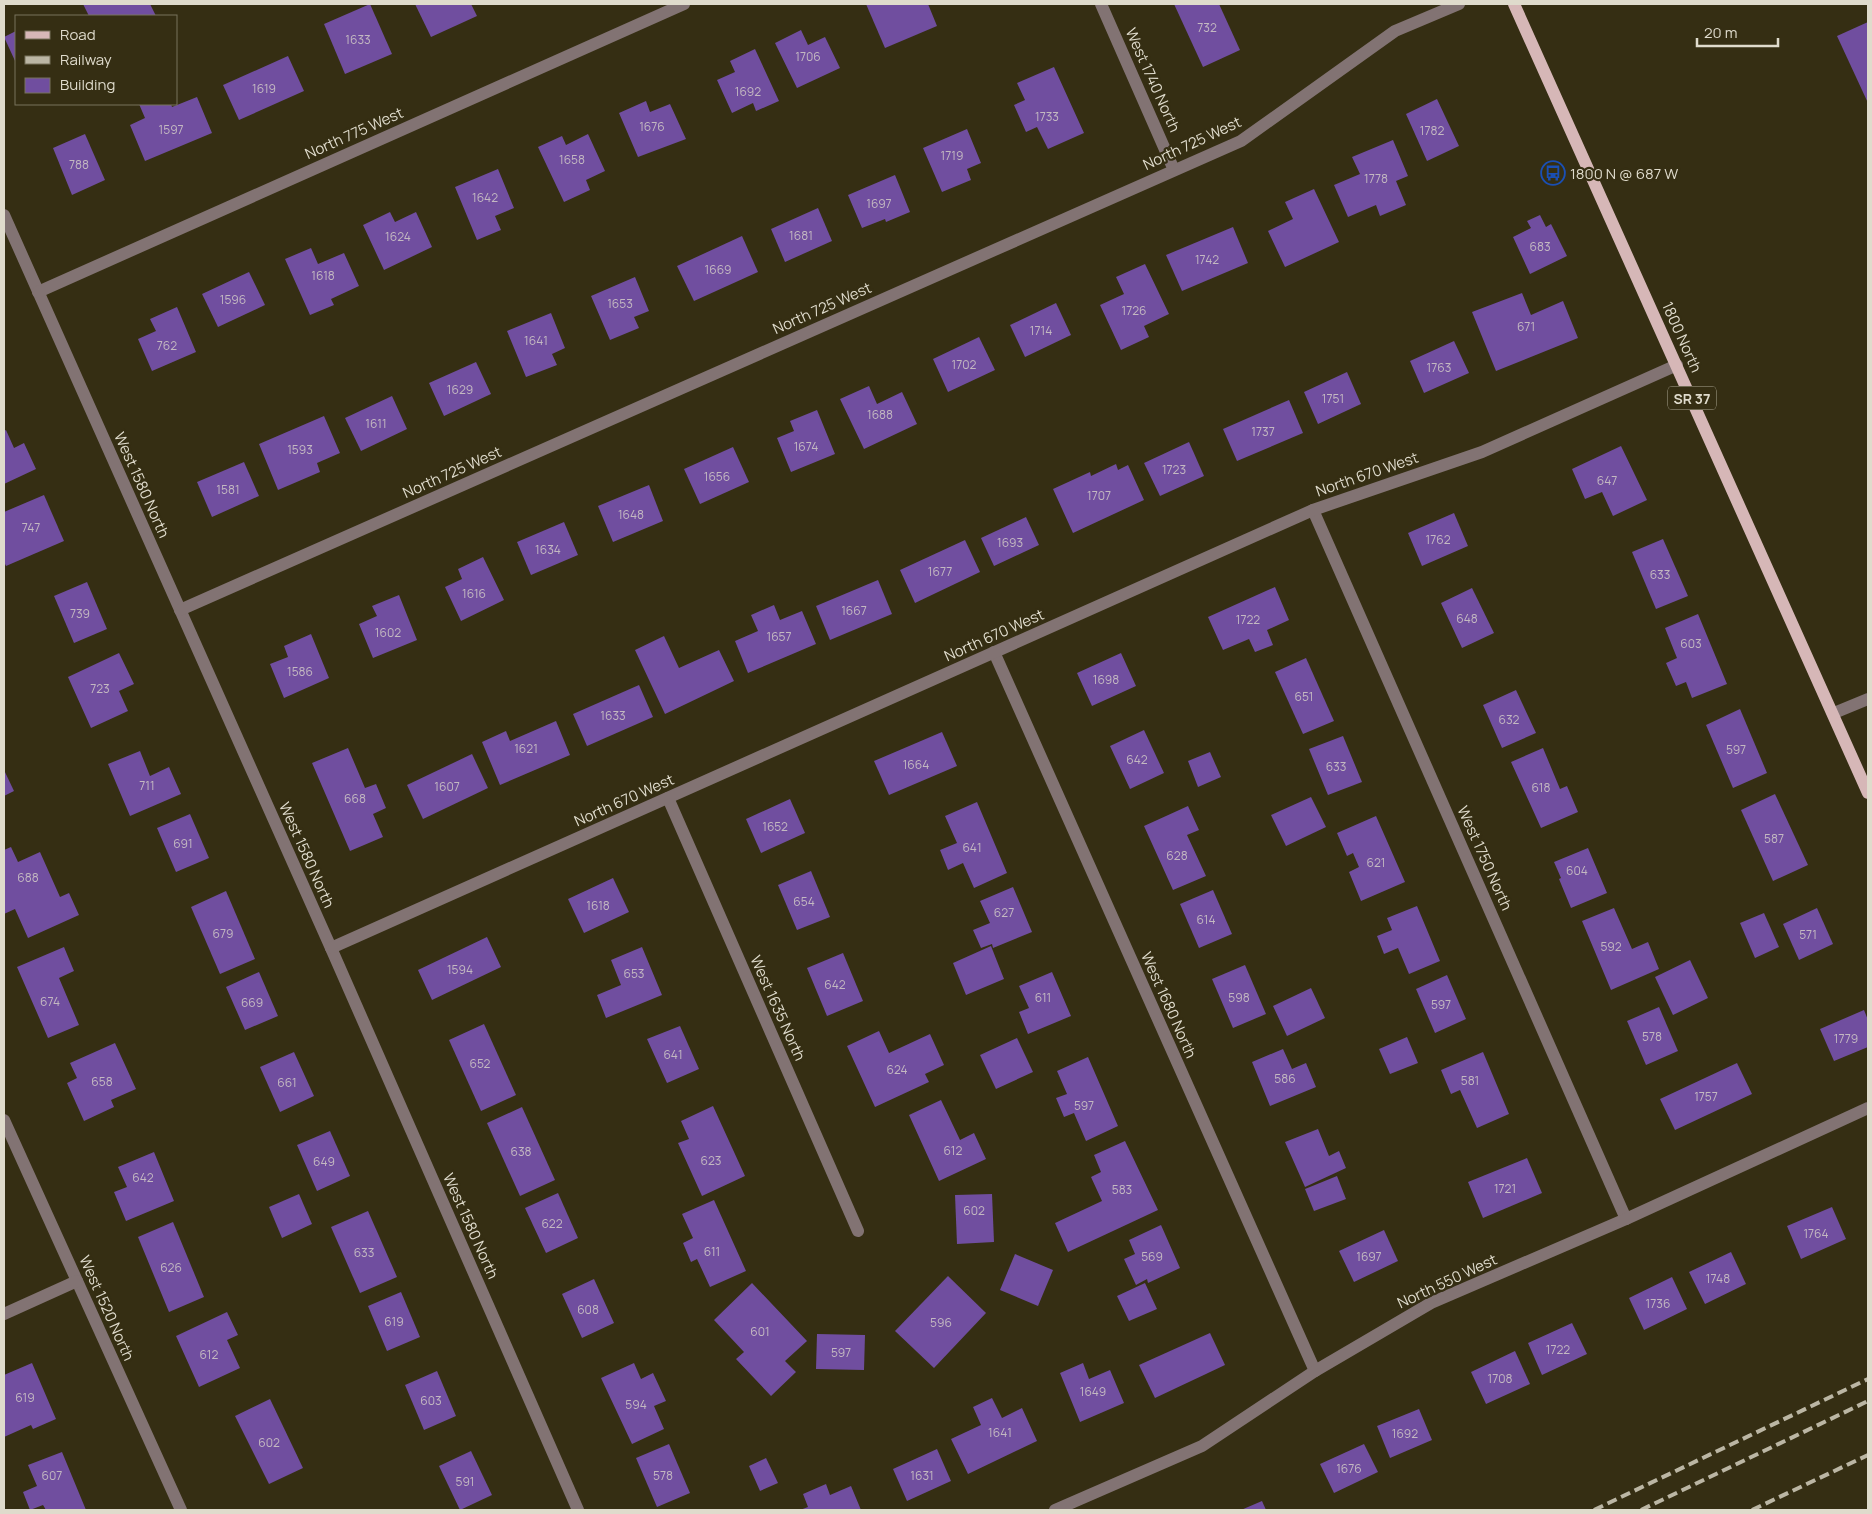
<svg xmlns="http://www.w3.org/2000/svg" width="1872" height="1514" viewBox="0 0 1872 1514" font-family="Manrope,sans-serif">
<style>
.building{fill:#704e9f}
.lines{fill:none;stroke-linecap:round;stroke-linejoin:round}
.minor{stroke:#827373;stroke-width:12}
.major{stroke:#d6b7b7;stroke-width:12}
.rail{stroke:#bbb6a4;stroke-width:4;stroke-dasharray:10 5;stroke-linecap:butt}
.labels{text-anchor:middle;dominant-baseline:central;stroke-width:4.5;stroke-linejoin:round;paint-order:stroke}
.number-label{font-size:12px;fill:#c3b8c1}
.shield{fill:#352e13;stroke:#aca794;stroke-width:1}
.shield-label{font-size:14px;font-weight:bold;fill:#dfdbcc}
.street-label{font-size:15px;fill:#dfdbcc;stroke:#352e13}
.poi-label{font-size:15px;fill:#dfdbcc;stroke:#352e13;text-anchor:start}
</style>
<rect width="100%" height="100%" fill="#352e13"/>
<g class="building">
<polygon points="83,4 150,4 156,16 89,16"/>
<polygon points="370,4 392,54 345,74 324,24"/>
<polygon points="415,4 471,4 477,16 431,37"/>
<polygon points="866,4 928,4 937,26 885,48"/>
<polygon points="1174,4 1219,4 1240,50 1203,67"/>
<polygon points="1868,22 1868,103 1837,36"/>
<polygon points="801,30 808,45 825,37 840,68 797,88 775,43"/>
<polygon points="16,31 16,63 4,37"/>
<polygon points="755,49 779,101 756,111 753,103 732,113 717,80 735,72 730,61"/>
<polygon points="288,56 304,91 239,120 223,85"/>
<polygon points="1054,67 1084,133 1048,149 1037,127 1026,132 1014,105 1025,100 1017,83"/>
<polygon points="197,97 212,133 145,161 130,125 145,118 139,104 171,104 172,107"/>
<polygon points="1437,99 1459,146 1427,161 1406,114"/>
<polygon points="646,101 650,112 670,104 686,139 638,157 619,113"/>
<polygon points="967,129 981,163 967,169 971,180 942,192 923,148"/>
<polygon points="85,134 105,180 72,195 53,148"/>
<polygon points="588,134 605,171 586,180 590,190 564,202 538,147 562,136 566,145"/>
<polygon points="1393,140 1408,176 1396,181 1406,205 1380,216 1376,205 1348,217 1334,185 1360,174 1352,157"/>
<polygon points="498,169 514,208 495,216 501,230 477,240 455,187"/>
<polygon points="895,175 910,212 886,222 885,219 862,228 848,195"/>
<polygon points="1314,189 1339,242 1285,267 1268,231 1293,219 1285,202"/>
<polygon points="818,208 832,241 785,262 771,229"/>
<polygon points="390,212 395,222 416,212 432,247 384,270 363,225"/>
<polygon points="1540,215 1546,227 1551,224 1567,256 1530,274 1513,237 1531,228 1527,221"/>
<polygon points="1233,227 1248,263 1182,291 1166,255"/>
<polygon points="742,236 758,272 694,301 677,266"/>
<polygon points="311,248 318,264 344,253 359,286 331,299 334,305 310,315 285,259"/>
<polygon points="1145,264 1169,314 1144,326 1149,337 1121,350 1100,305 1124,294 1116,277"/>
<polygon points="249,272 265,305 218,327 202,294"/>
<polygon points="635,277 649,311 634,317 639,328 610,340 591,296"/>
<polygon points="1522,293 1531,315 1563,301 1578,338 1496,371 1472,312"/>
<polygon points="1056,303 1071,335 1025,357 1010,325"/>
<polygon points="177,307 196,352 152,371 138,339 156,331 150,319"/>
<polygon points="551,313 565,348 552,354 557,365 526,377 507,331"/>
<polygon points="979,337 995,370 948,392 933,359"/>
<polygon points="1454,341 1469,373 1424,393 1410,361"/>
<polygon points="476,362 491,394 444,416 429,383"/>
<polygon points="1347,372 1361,404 1318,424 1304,392"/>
<polygon points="869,386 877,404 902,392 917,424 864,449 840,399"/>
<polygon points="392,396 407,429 361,451 345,418"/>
<polygon points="1289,400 1303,433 1237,461 1223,429"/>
<polygon points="817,410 835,454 791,472 777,438 794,431 790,421"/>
<polygon points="324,416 340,453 317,463 320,472 278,490 259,444"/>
<polygon points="6,430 14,448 24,443 36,469 4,484 4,431"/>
<polygon points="1189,442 1204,476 1160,496 1144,463"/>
<polygon points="1621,446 1647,500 1613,516 1602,492 1585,499 1572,469"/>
<polygon points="733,447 749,482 700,504 684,469"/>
<polygon points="244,462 259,496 212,517 197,482"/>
<polygon points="1116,464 1118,470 1128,465 1144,500 1073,533 1053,489 1090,472 1091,476"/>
<polygon points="649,485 663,521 613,542 598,506"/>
<polygon points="44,495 64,541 6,566 4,562 4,512"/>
<polygon points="1454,513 1468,546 1422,566 1408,533"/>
<polygon points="1026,517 1039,545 994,566 981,538"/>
<polygon points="564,522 578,555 531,575 517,542"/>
<polygon points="1663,539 1688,596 1656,609 1632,552"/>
<polygon points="965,540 980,572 915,603 900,570"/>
<polygon points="483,557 504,600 461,621 445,587 462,579 458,569"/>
<polygon points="878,580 892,614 830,640 816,606"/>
<polygon points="87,582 107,629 74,643 54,596"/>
<polygon points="1275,587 1289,620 1267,630 1273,645 1255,652 1249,639 1223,650 1208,617"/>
<polygon points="1472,588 1494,633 1462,648 1441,603"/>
<polygon points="399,595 417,640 373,658 359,624 377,616 372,606"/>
<polygon points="774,605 780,620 802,611 816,644 748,673 735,641 758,631 751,615"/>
<polygon points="1698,614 1727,684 1692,698 1686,682 1676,686 1666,663 1677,658 1665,628"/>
<polygon points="311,634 329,678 284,698 270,664 288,657 284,646"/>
<polygon points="664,636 679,668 719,650 734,681 665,714 635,650"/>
<polygon points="119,653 134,684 119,691 128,711 91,728 68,677"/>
<polygon points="1121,653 1136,686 1092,706 1077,673"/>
<polygon points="1306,658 1334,721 1303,734 1275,672"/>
<polygon points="639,685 653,717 587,746 573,714"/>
<polygon points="1516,690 1536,733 1502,748 1483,705"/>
<polygon points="1740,709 1767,773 1733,788 1706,725"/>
<polygon points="556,721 570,755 500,785 482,742 506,731 510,741"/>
<polygon points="1144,730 1164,773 1130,789 1110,746"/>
<polygon points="942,732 957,766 889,795 874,761"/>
<polygon points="1343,736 1362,782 1328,795 1309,749"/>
<polygon points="348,748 365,788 376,784 386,808 373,814 383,837 350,851 312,763"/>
<polygon points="1543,748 1560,789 1567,786 1578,812 1541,828 1511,762"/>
<polygon points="140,751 150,776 169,767 181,794 130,816 108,764"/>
<polygon points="1210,752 1221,777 1198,787 1188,761"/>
<polygon points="472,754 488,788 423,819 407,785"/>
<polygon points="4,770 14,791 4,796"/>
<polygon points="1775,794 1808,865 1773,881 1741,810"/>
<polygon points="1311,797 1326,827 1286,846 1271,815"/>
<polygon points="790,799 805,833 761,853 746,819"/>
<polygon points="977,802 1007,873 974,888 963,863 948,870 940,850 957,843 945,816"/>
<polygon points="1188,806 1199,830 1187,835 1206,876 1173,890 1144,826"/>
<polygon points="190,814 209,858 176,872 157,828"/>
<polygon points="1376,816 1405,882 1361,901 1349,872 1359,867 1353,853 1347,856 1337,833"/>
<polygon points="11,847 18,862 40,852 60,897 69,893 79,915 28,938 15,909 4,914 4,850"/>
<polygon points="1588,848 1607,893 1571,908 1559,879 1561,878 1554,862"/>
<polygon points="811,871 830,917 797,930 778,885"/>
<polygon points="613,878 629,912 584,933 568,899"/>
<polygon points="1013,887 1032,932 993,948 992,944 981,948 973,930 990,923 980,901"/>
<polygon points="1213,890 1232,934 1199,948 1180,904"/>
<polygon points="226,891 255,959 220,974 191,907"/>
<polygon points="1417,906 1440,961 1409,974 1398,948 1384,954 1377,936 1392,930 1387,918"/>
<polygon points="1614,908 1632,949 1648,942 1659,969 1611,990 1582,921"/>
<polygon points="1817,908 1833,944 1799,960 1783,924"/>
<polygon points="1764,913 1779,947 1755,958 1740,923"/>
<polygon points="487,937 501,967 432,1000 418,970"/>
<polygon points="991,946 1004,979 966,995 953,963"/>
<polygon points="64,947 74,971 59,978 79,1025 48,1038 17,967"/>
<polygon points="642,947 662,995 606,1018 597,995 621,985 611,960"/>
<polygon points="843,953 863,1001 827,1016 807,968"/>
<polygon points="1690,960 1708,998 1673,1015 1655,977"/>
<polygon points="1245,965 1266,1014 1233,1028 1212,979"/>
<polygon points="259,972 278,1016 245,1030 226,987"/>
<polygon points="1052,972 1071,1016 1028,1034 1019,1012 1029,1008 1019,986"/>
<polygon points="1447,975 1466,1019 1435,1033 1416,989"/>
<polygon points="1311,988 1325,1018 1287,1036 1273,1006"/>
<polygon points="1659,1007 1678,1051 1646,1065 1627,1021"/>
<polygon points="1864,1010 1868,1020 1868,1047 1834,1061 1820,1029"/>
<polygon points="484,1024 516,1095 481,1111 449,1040"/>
<polygon points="680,1026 699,1069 667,1083 647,1039"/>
<polygon points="879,1031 889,1053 930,1034 944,1065 925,1074 929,1082 875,1107 847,1046"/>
<polygon points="1407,1037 1418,1063 1390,1074 1379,1049"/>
<polygon points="1017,1038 1033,1072 996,1089 980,1055"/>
<polygon points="115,1043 136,1089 111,1100 114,1107 84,1121 67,1083 77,1078 70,1063"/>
<polygon points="1283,1049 1292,1069 1306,1063 1316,1087 1270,1106 1252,1062"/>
<polygon points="294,1052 314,1096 280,1112 260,1067"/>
<polygon points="1483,1052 1509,1114 1477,1128 1460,1090 1451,1094 1441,1070"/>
<polygon points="1088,1057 1118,1126 1086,1141 1074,1113 1064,1117 1056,1098 1067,1094 1057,1071"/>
<polygon points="1737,1063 1752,1094 1675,1130 1660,1099"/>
<polygon points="941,1100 960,1140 974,1133 986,1159 939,1181 909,1115"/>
<polygon points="713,1106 745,1176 702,1196 678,1143 689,1139 681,1121"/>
<polygon points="522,1107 555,1180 520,1196 487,1123"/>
<polygon points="1318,1129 1329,1156 1339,1151 1346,1168 1305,1187 1285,1142"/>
<polygon points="330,1131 350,1176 317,1191 297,1145"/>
<polygon points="1125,1141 1158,1210 1068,1252 1055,1223 1102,1201 1091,1177 1101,1172 1094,1155"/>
<polygon points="154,1152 174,1201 126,1221 114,1192 127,1187 118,1167"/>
<polygon points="1527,1158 1542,1193 1483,1218 1468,1182"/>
<polygon points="1337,1176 1346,1199 1314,1211 1305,1189"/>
<polygon points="558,1193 578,1238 546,1253 525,1208"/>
<polygon points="299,1194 312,1224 282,1238 269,1207"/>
<polygon points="992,1194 994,1242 957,1244 955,1195"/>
<polygon points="714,1200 746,1271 710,1287 697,1259 691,1262 683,1243 693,1238 682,1214"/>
<polygon points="1832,1207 1846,1239 1801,1259 1787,1226"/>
<polygon points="368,1211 397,1277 360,1293 331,1227"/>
<polygon points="173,1222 204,1297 169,1312 138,1237"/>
<polygon points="1161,1225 1180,1268 1148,1283 1147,1279 1136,1285 1124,1259 1135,1254 1129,1240"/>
<polygon points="1384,1230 1398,1261 1354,1282 1339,1251"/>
<polygon points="1731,1252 1746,1284 1705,1304 1689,1272"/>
<polygon points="1015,1254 1053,1270 1038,1306 1000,1290"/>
<polygon points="948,1276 986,1313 934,1368 895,1331"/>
<polygon points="1672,1277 1687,1309 1644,1330 1629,1298"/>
<polygon points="594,1279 614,1323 582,1338 562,1294"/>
<polygon points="752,1283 807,1341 785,1361 796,1372 771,1396 736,1359 744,1352 714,1320"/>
<polygon points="1145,1283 1157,1309 1129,1321 1117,1296"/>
<polygon points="401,1292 420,1337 387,1351 368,1306"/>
<polygon points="227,1312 238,1335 227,1340 240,1368 199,1387 176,1336"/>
<polygon points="1572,1323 1587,1354 1542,1375 1528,1343"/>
<polygon points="1210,1333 1225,1365 1155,1398 1139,1365"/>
<polygon points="817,1334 865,1335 864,1370 816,1369"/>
<polygon points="1515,1351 1530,1384 1486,1404 1471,1372"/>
<polygon points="32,1363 56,1419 33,1429 31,1425 4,1437 4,1375"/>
<polygon points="634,1363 641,1379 653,1373 666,1401 654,1406 664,1429 632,1444 601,1378"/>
<polygon points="1083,1363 1089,1379 1110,1370 1124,1403 1080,1422 1060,1373"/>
<polygon points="437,1371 456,1416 424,1430 405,1385"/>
<polygon points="992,1398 1002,1418 1022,1408 1037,1441 968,1474 951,1439 981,1425 973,1407"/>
<polygon points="270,1399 303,1468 269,1484 235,1416"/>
<polygon points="1419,1409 1432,1440 1390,1458 1377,1426"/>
<polygon points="669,1444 690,1493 657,1507 636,1458"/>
<polygon points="1364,1444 1378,1472 1334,1493 1320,1464"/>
<polygon points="937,1449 951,1481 907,1501 893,1469"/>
<polygon points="471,1451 492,1495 460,1510 439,1466"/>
<polygon points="62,1452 86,1510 46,1510 43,1505 30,1510 23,1492 37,1486 28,1465"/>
<polygon points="766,1458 778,1483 760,1491 749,1466"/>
<polygon points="826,1484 830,1495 851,1486 861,1510 800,1510 808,1507 803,1494"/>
<polygon points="1262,1501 1266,1510 1241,1510"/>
</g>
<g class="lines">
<g class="minor">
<polyline points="1101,4 1174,170"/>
<polyline points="4,215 331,948 578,1510"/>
<polyline points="38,292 684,4"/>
<polyline points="1313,510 1626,1219"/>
<polyline points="180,610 1241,141 1395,31 1459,4"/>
<polyline points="994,652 1315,1371"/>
<polyline points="1834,713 1868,699"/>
<polyline points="668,798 858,1231"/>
<polyline points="331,948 1313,510 1482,452 1677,365"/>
<polyline points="4,1120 181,1510"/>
<polyline points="4,1314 77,1281"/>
<polyline points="1055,1510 1202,1446 1315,1371 1431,1303 1626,1219 1868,1108"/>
</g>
<polyline class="major" points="1514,4 1868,793"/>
<g class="rail">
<polyline points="1594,1510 1868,1379"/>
<polyline points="1641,1510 1868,1401"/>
<polyline points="1752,1510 1868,1455"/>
</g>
</g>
<defs>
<g id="bus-ring" transform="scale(1.25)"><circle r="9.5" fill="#352e13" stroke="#1a4fb4" stroke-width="1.5"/><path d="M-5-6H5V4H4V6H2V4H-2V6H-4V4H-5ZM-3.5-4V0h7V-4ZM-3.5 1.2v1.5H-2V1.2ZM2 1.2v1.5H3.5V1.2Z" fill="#1a4fb4"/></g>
</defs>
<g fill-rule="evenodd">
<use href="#bus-ring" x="1553" y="173"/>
</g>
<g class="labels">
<g class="number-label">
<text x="1207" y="27">732</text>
<text x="358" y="39">1633</text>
<text x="808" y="56">1706</text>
<text x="264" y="88">1619</text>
<text x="748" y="91">1692</text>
<text x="1047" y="116">1733</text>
<text x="652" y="126">1676</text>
<text x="171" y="129">1597</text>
<text x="1432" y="130">1782</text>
<text x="952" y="155">1719</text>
<text x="572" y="159">1658</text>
<text x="79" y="164">788</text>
<text x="1376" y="178">1778</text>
<text x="485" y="197">1642</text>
<text x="879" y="203">1697</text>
<text x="801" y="235">1681</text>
<text x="398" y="236">1624</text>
<text x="1540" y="246">683</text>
<text x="1207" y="259">1742</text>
<text x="718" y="269">1669</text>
<text x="323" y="275">1618</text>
<text x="233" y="299">1596</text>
<text x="620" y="303">1653</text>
<text x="1134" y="310">1726</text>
<text x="1526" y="326">671</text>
<text x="1041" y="330">1714</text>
<text x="536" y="340">1641</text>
<text x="167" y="345">762</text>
<text x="964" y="364">1702</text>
<text x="1439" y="367">1763</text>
<text x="460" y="389">1629</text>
<text x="1333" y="398">1751</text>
<text x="880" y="414">1688</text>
<text x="376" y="423">1611</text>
<text x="1263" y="431">1737</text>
<text x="806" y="446">1674</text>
<text x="300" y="449">1593</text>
<text x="1174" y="469">1723</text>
<text x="717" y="476">1656</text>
<text x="1607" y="480">647</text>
<text x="228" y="489">1581</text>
<text x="1099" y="495">1707</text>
<text x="631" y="514">1648</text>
<text x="31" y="527">747</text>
<text x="1438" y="539">1762</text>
<text x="1010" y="542">1693</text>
<text x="548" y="549">1634</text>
<text x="940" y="571">1677</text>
<text x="1660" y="574">633</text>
<text x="474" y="593">1616</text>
<text x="854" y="610">1667</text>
<text x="80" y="613">739</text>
<text x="1467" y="618">648</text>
<text x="1248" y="619">1722</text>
<text x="388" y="632">1602</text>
<text x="779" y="636">1657</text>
<text x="1691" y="643">603</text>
<text x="300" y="671">1586</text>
<text x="1106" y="679">1698</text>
<text x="100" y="688">723</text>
<text x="1304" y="696">651</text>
<text x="613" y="715">1633</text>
<text x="1509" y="719">632</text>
<text x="526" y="748">1621</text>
<text x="1736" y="749">597</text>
<text x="1137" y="759">642</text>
<text x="916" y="764">1664</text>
<text x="1336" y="766">633</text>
<text x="147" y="785">711</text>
<text x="447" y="786">1607</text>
<text x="1541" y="787">618</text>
<text x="355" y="798">668</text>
<text x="775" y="826">1652</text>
<text x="1774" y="838">587</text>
<text x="183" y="843">691</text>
<text x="972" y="847">641</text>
<text x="1177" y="855">628</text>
<text x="1376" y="862">621</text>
<text x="1577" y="870">604</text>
<text x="28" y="877">688</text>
<text x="804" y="901">654</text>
<text x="598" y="905">1618</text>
<text x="1004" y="912">627</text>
<text x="1206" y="919">614</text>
<text x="223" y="933">679</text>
<text x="1808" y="934">571</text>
<text x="1611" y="946">592</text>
<text x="460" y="969">1594</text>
<text x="634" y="973">653</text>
<text x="835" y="984">642</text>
<text x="1043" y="997">611</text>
<text x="1239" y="997">598</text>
<text x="50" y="1001">674</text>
<text x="252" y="1002">669</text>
<text x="1441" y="1004">597</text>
<text x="1652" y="1036">578</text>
<text x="1846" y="1038">1779</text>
<text x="673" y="1054">641</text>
<text x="480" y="1063">652</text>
<text x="897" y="1069">624</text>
<text x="1285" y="1078">586</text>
<text x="1470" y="1080">581</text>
<text x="102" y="1081">658</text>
<text x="287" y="1082">661</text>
<text x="1706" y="1096">1757</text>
<text x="1084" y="1105">597</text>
<text x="953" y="1150">612</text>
<text x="521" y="1151">638</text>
<text x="711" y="1160">623</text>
<text x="324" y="1161">649</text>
<text x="143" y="1177">642</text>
<text x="1505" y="1188">1721</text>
<text x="1122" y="1189">583</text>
<text x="974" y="1210">602</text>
<text x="552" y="1223">622</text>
<text x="1816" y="1233">1764</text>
<text x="712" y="1251">611</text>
<text x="364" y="1252">633</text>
<text x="1152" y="1256">569</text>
<text x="1369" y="1256">1697</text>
<text x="171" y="1267">626</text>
<text x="1718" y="1278">1748</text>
<text x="1658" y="1303">1736</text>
<text x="588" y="1309">608</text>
<text x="394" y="1321">619</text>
<text x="941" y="1322">596</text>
<text x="760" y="1331">601</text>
<text x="1558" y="1349">1722</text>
<text x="841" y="1352">597</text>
<text x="209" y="1354">612</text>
<text x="1500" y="1378">1708</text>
<text x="1093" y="1391">1649</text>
<text x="25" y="1397">619</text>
<text x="431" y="1400">603</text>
<text x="636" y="1404">594</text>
<text x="1000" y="1432">1641</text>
<text x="1405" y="1433">1692</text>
<text x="269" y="1442">602</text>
<text x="1349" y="1468">1676</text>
<text x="52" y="1475">607</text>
<text x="663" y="1475">578</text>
<text x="922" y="1475">1631</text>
<text x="465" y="1481">591</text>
</g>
<rect class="shield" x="1668" y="386.5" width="48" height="23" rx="4"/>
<g class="shield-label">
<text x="1692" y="398">SR 37</text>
</g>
<g class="street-label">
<text transform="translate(1153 80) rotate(66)">West 1740 North</text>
<text transform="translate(354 133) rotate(-24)">North 775 West</text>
<text transform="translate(1192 143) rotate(-25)">North 725 West</text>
<text transform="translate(822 308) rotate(-24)">North 725 West</text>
<text transform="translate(1682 337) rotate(66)">1800 North</text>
<text transform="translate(452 472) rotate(-24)">North 725 West</text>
<text transform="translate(1367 474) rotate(-19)">North 670 West</text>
<text transform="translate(142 485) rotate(66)">West 1580 North</text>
<text transform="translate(994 635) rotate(-24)">North 670 West</text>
<text transform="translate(624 800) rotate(-24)">North 670 West</text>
<text transform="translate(307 855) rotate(66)">West 1580 North</text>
<text transform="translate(1485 858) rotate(66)">West 1750 North</text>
<text transform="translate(1169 1005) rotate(66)">West 1680 North</text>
<text transform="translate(778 1008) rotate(66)">West 1635 North</text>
<text transform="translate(471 1226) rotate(66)">West 1580 North</text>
<text transform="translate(1447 1281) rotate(-25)">North 550 West</text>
<text transform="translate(107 1308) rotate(66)">West 1520 North</text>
</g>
<g class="poi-label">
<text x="1570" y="173">1800 N @ 687 W</text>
</g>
</g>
<rect width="1872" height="1514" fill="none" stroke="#dfdbcc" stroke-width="10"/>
<rect x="15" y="15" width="162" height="90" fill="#352e13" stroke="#79735d"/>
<rect x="25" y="31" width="25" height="8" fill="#d6b7b7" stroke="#79735d"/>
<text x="60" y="40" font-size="15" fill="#dfdbcc">Road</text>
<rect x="25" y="56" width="25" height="8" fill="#bbb6a4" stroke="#79735d"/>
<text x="60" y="65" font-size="15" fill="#dfdbcc">Railway</text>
<rect x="25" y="78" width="25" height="15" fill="#704e9f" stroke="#79735d"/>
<text x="60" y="90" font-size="15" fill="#dfdbcc">Building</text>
<path d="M1697 38v8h81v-8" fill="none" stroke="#dfdbcc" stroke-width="2.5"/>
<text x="1704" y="38" font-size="15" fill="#dfdbcc" stroke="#352e13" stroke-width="4" paint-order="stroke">20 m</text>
</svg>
